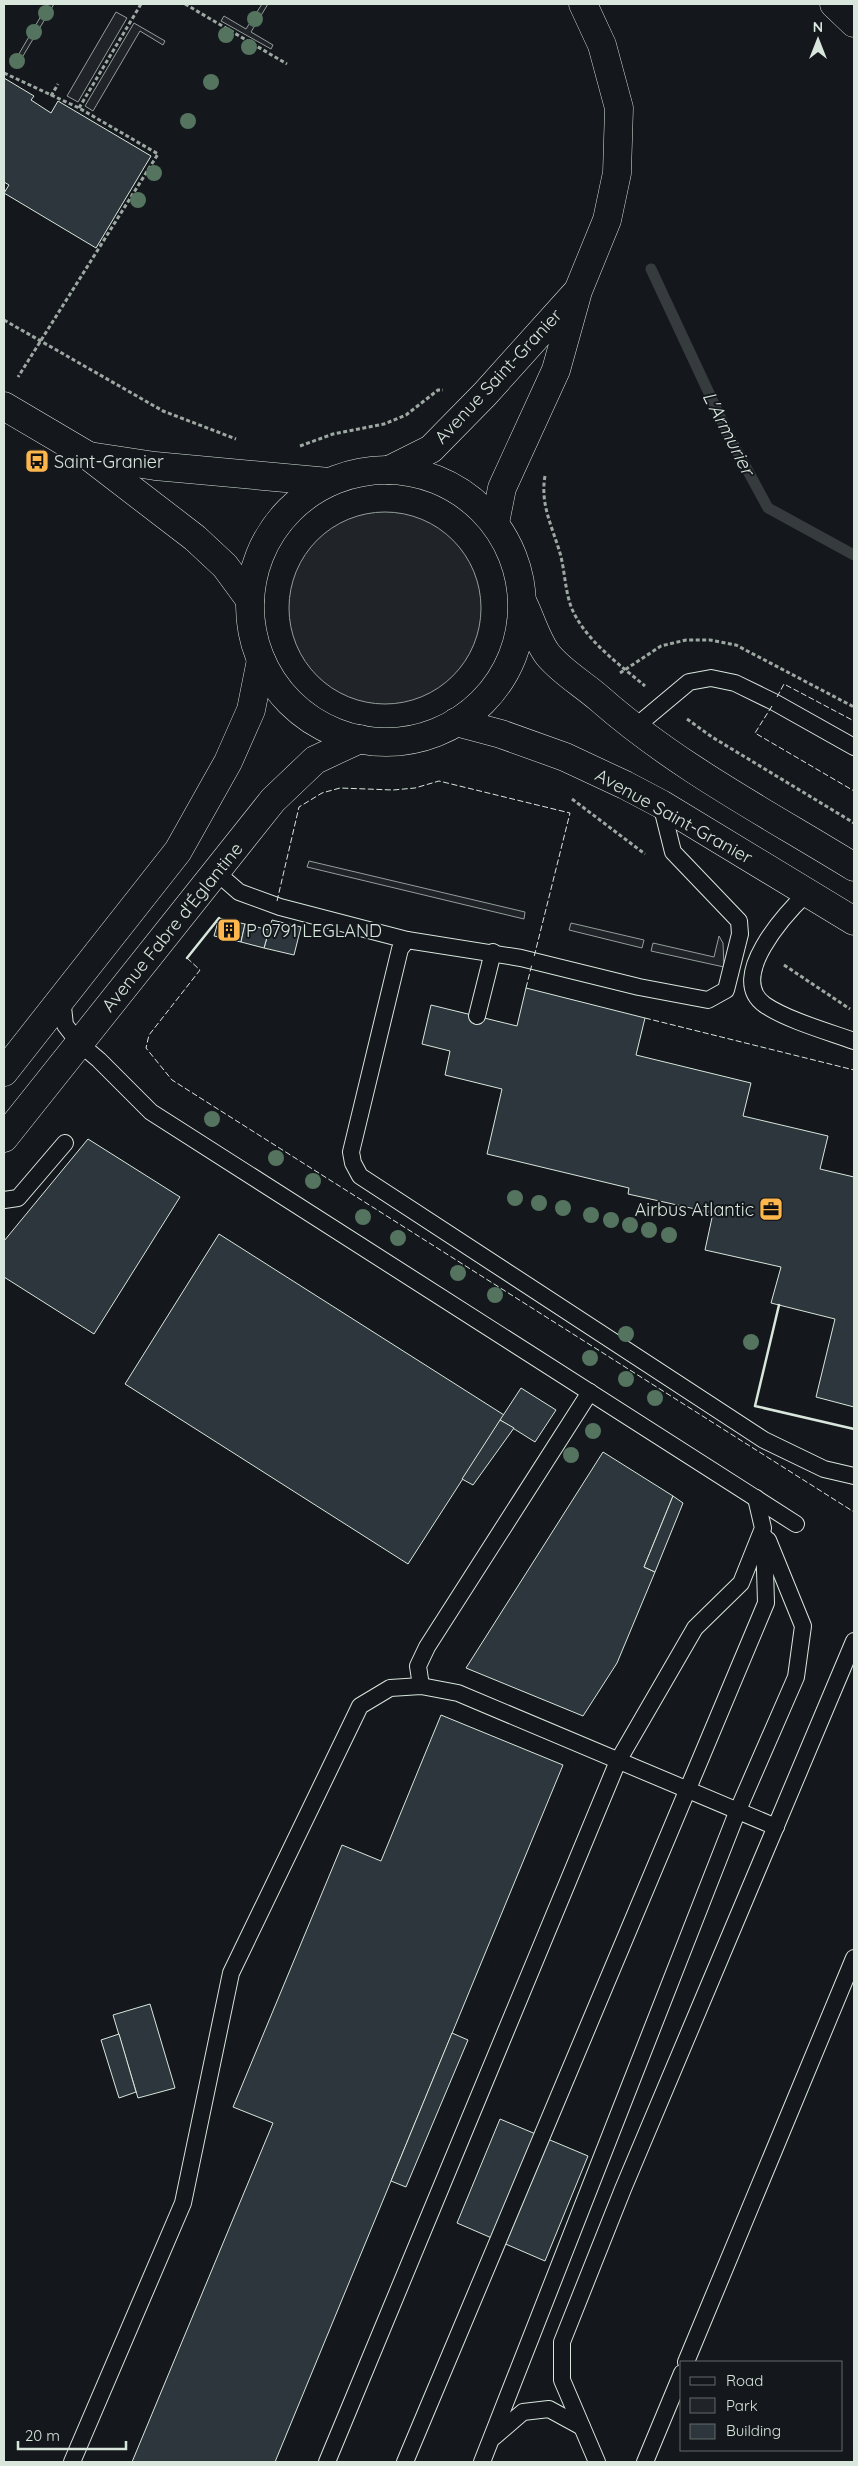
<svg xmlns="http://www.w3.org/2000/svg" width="858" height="2466" viewBox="0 0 858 2466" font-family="Quicksand,sans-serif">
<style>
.green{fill:#202428;stroke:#939e99}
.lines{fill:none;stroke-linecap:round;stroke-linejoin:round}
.stream{stroke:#363b3e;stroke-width:11}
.building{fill:#2c363c;stroke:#d8e6dc}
.lane-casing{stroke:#d8e6dc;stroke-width:18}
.street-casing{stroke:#d8e6dc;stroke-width:29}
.secondary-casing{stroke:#d8e6dc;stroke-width:29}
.path{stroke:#9da8a2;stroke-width:3;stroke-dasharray:4 2.5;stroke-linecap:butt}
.lane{stroke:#14181c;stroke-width:16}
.street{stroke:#14181c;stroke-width:28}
.secondary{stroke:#14181c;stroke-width:28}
.fence{stroke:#d8e6dc;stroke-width:1;stroke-dasharray:6 2.5;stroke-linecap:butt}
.wall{stroke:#d8e6dc;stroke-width:2.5}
.tree{fill:#55745f}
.labels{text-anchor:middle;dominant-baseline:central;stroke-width:4;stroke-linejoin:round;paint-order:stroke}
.street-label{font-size:18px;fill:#d8e6dc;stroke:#14181c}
.poi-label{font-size:18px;fill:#d8e6dc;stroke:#14181c;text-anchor:start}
.water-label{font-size:19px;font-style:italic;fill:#d8e6dc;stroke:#14181c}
</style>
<rect width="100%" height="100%" fill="#14181c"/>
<g class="green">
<polygon points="48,4 54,4 17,66 13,64"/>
<polygon points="262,4 268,4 251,32 273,45 271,49 221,21 224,16 246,29"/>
<polygon points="116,12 127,18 78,102 67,96"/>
<polygon points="134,23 165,41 163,45 140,31 93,111 85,106"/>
<circle cx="385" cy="608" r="96"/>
<polygon points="309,861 525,912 524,919 307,867"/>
<polygon points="571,923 644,940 642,948 569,930"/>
<polygon points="719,936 723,943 724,967 651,951 653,943 714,957"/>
</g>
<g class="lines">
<polyline class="stream" points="651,269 730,438 768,508 854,555"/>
</g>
<g class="building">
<polygon points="4,78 34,96 31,100 51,113 58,101 151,156 96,248 4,193 9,185 4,182"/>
<polygon points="219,918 245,924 241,942 214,936"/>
<polygon points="272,920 301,927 294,955 264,948"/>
<polygon points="245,924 269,930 264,948 241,942"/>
<polygon points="526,988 645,1018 636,1055 751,1083 743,1116 828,1136 820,1169 854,1177 854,1407 816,1397 835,1319 771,1303 781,1267 705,1250 713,1213 628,1194 629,1188 487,1154 502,1089 445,1075 450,1051 422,1044 431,1005 517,1026"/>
<polygon points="88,1139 180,1197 94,1334 4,1277 4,1241"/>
<polygon points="219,1234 504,1415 408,1564 125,1384"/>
<polygon points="521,1388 556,1410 535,1442 500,1420"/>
<polygon points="500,1420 514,1428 473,1485 462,1479"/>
<polygon points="603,1452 673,1496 644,1567 655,1572 617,1663 583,1716 466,1668"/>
<polygon points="673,1496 683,1503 655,1572 644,1567"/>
<polygon points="441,1715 563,1765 391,2181 275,2462 132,2462 273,2123 233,2107 342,1845 381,1861"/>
<polygon points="150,2004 175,2088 138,2098 113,2015"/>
<polygon points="452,2033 468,2040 406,2187 391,2181"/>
<polygon points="119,2034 136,2092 119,2098 101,2040"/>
<polygon points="500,2119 588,2156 545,2261 457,2223"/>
</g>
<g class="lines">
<g class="lane-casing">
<g id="lane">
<polyline points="634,728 689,682 711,678 735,683 774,702 854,747"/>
<polyline points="661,804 673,852 739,921 740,934 726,990 708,1000 639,987 521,958 407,940 400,949 351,1152 353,1163 360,1176 764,1440 824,1469 854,1476"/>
<polyline points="216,872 239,892 280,907 407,940"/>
<path d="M807 893C786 913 726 978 765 1005 787 1020 829 1032 854 1041"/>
<polyline points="62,998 65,1025 79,1043 99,1060 151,1112 796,1524"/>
<polyline points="477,1016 493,952"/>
<polyline points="4,1200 18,1198 65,1143"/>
<polyline points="421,1686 418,1666 427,1647 590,1392"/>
<polyline points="686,2362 854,1958"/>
<polyline points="494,2437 523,2412 549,2409 582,2427"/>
<polyline points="72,2462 183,2203 231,1973 360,1706 390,1688 421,1686 458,1693 776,1827"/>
<polyline points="327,2462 618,1761 695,1628 741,1583 763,1528 756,1498"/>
<polyline points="405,2462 766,1603 764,1536"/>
<polyline points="482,2462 738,1810 796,1677 803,1626 768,1540"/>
<polyline points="597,2462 562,2380 562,2342 623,2189 854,1641"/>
<polyline points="645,2462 682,2373"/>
</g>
</g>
<g class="street-casing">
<g id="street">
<polyline points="834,4 854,23"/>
<polyline points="389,470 431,449 485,394 575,294"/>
<polyline points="495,523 502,488 556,370 578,291 607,220 617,173 619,108 602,45 583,4"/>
<polyline points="4,1072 178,851 228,762 251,710 261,660"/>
<polyline points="4,1138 273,800 315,760 360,739"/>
</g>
</g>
<g class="secondary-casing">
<g id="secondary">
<polyline points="4,406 87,455 195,538 225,566 250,600"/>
<polyline points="89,456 155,466 329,482"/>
<circle cx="386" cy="606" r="136"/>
<path d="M523 603C531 619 537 641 548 655 563 673 583 684 600 699 676 766 768 814 854 867"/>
<polyline points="456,722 501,734 565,757 625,785 661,804 854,921"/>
</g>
</g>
<g class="path">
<polyline points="185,4 287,64"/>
<polyline points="4,73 79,108 158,154 18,377"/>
<polyline points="51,96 58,84"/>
<polyline points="79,108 141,4"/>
<polyline points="4,320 163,411 236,439"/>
<polyline points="300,446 333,434 384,424 406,415 438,390 443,390"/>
<path d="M545 476C540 504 552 526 560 553 565 571 565 592 572 609 586 641 619 664 645 686"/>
<polyline points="620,673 661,646 686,640 710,640 736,645 854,707"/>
<polyline points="687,719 712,737 854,823"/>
<polyline points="572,799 645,854"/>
<polyline points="784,965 850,1009"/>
</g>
<use href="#lane" class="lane"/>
<use href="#street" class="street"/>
<use href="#secondary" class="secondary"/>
<g class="fence">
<polyline points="777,697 784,684 854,721"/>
<polyline points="772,706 755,733 854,791"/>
<polyline points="277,901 299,807 322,793 340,788 393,790 415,788 439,781 570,813 534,957"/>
<polyline points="187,958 200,970 149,1035 146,1048 172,1080 854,1512"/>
<polyline points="526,988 532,964"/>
<polyline points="645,1018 854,1070"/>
</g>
<g class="wall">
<polyline points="187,958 219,918"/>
<polyline points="779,1305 755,1406 854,1429"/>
</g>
</g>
<g class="tree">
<circle cx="46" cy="13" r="8"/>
<circle cx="255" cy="19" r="8"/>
<circle cx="34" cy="32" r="8"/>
<circle cx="226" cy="35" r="8"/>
<circle cx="249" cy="47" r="8"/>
<circle cx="17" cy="61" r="8"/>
<circle cx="211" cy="82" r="8"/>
<circle cx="188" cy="121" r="8"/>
<circle cx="154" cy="173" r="8"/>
<circle cx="138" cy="200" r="8"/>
<circle cx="212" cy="1119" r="8"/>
<circle cx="276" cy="1158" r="8"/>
<circle cx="313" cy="1181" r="8"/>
<circle cx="515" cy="1198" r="8"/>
<circle cx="539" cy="1203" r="8"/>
<circle cx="563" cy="1208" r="8"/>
<circle cx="591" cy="1215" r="8"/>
<circle cx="363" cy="1217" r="8"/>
<circle cx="611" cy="1220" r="8"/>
<circle cx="630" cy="1225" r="8"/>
<circle cx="649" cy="1230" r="8"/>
<circle cx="669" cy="1235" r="8"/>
<circle cx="398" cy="1238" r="8"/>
<circle cx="458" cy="1273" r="8"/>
<circle cx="495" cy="1295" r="8"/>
<circle cx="626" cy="1334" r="8"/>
<circle cx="751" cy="1342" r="8"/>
<circle cx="590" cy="1358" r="8"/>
<circle cx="626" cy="1379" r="8"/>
<circle cx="655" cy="1398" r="8"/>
<circle cx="593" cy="1431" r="8"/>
<circle cx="571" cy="1455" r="8"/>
</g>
<defs>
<g id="bus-square" transform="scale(1.25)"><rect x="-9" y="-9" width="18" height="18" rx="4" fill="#ffb74d" stroke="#14181c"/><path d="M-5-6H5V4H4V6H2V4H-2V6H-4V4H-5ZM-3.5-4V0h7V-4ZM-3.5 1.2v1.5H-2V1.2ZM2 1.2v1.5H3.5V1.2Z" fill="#111"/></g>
<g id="building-square" transform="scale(1.25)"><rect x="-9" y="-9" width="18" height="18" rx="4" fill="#ffb74d" stroke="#14181c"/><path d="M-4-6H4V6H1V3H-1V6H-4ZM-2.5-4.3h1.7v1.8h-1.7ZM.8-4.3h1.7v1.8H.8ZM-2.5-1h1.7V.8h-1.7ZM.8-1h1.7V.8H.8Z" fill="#111"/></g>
<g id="office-square" transform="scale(1.25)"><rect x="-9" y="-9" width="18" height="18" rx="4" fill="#ffb74d" stroke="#14181c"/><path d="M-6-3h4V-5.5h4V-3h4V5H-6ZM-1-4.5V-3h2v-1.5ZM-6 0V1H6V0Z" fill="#111"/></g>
</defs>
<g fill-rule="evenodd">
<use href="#bus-square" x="37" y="461"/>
<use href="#building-square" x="229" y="930"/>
<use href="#office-square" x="771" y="1209"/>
</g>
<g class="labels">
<g class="street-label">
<text transform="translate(498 376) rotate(-47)">Avenue Saint-Granier</text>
<text transform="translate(674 816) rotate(29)">Avenue Saint-Granier</text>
<text transform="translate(172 927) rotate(-51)">Avenue Fabre d'Églantine</text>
</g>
<g class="poi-label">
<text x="54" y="461">Saint-Granier</text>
<text x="246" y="930">P 0791 LEGLAND</text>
<text x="754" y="1209" text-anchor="end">Airbus Atlantic</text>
</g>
<g class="water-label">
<text transform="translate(729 433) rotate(63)">L'Armurier</text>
</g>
</g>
<rect width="858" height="2466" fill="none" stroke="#d8e6dc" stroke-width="10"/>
<rect x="680" y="2361" width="162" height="90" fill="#14181c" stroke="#626a69"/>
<rect x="690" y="2377" width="25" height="8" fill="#14181c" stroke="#626a69"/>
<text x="726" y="2386" font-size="15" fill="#d8e6dc">Road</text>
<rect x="690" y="2398" width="25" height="15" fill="#202428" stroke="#626a69"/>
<text x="726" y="2411" font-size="15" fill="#d8e6dc">Park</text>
<rect x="690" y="2424" width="25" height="15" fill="#2c363c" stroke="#626a69"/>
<text x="726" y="2436" font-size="15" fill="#d8e6dc">Building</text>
<g transform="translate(818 40)" stroke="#14181c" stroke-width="4" paint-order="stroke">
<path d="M0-4L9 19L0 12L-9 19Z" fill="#d8e6dc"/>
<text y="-8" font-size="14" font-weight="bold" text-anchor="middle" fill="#d8e6dc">N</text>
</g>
<path d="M18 2441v8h108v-8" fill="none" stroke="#d8e6dc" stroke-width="2.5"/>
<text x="25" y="2441" font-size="15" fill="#d8e6dc" stroke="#14181c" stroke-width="4" paint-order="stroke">20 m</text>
</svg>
